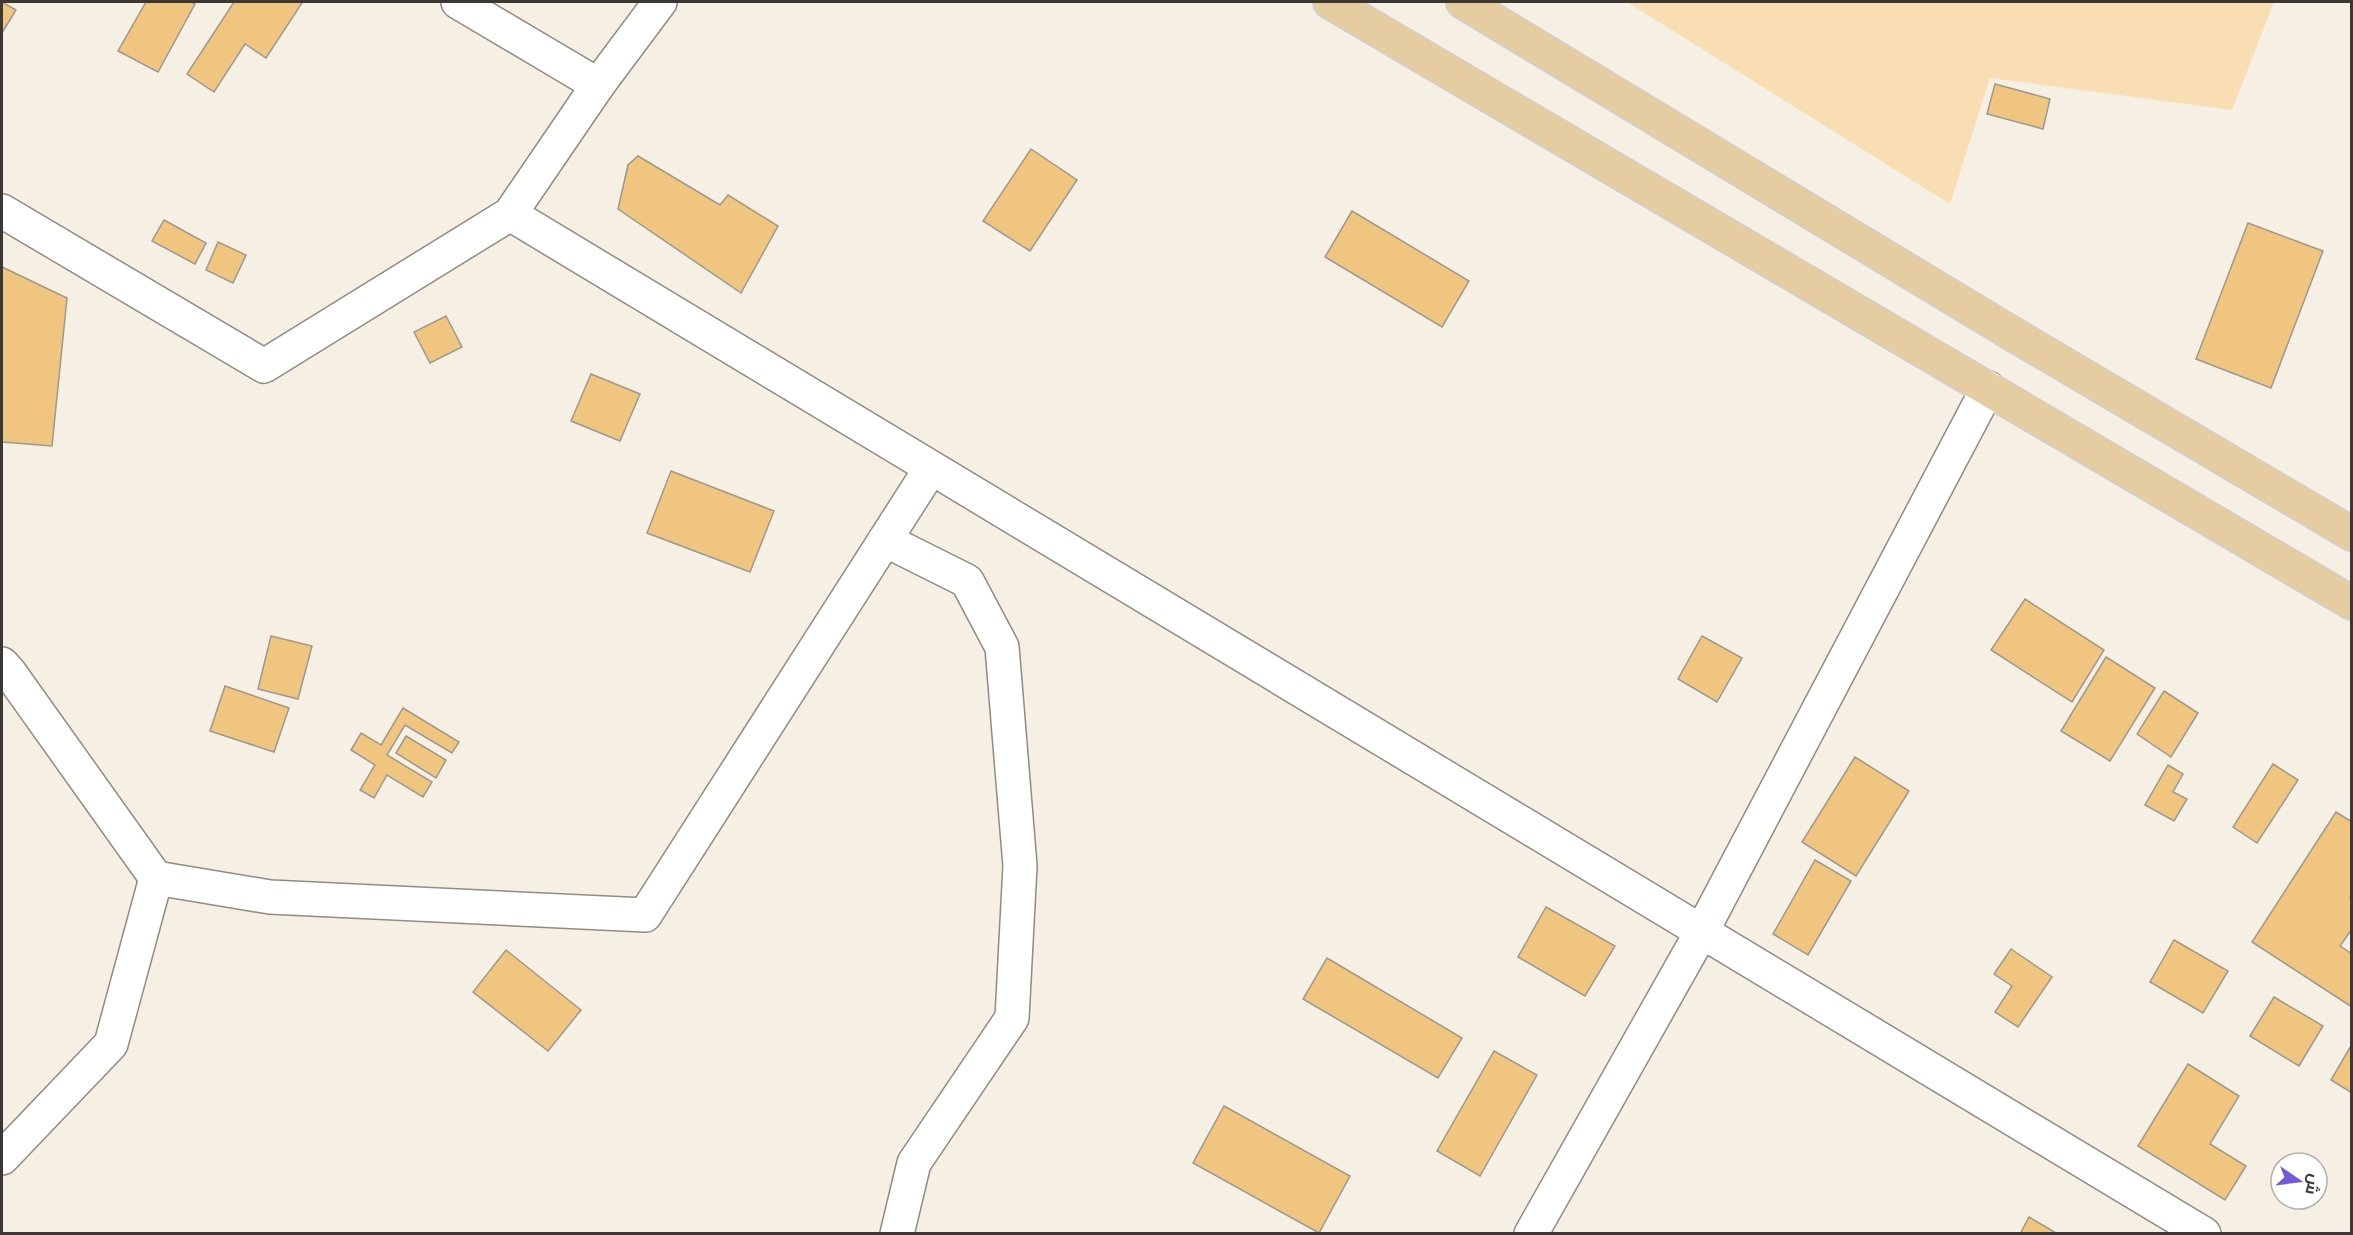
<svg xmlns="http://www.w3.org/2000/svg" width="2353" height="1235" viewBox="0 0 2353 1235" font-family="Arial,Cairo,sans-serif">
<style>
.green{fill:#fadeb3}
.building{fill:#efc57f;stroke:#9e988e;stroke-width:1.5}
.lines{fill:none;stroke-linecap:round;stroke-linejoin:round}
.street-casing{stroke:#918b81;stroke-width:36}
.primary-casing{stroke:#d0cfce;stroke-width:36}
.street{stroke:#fff;stroke-width:33}
.primary{stroke:#e6cca1;stroke-width:33}
</style>
<rect width="100%" height="100%" fill="#f6efe4"/>
<polygon class="green" points="1627,2 2274,2 2232,110 1990,78 1950,204"/>
<g class="building">
<polygon points="2,2 16,10 2,33"/>
<polygon points="146,2 191,2 195,4 158,72 118,51"/>
<polygon points="234,2 299,2 302,3 266,58 245,44 214,92 187,74"/>
<polygon points="1995,84 2050,99 2043,129 1987,114"/>
<polygon points="1031,149 1077,180 1030,251 983,221"/>
<polygon points="638,156 720,205 728,195 778,226 741,293 618,209 628,165"/>
<polygon points="1352,211 1469,281 1442,327 1325,257"/>
<polygon points="164,220 206,243 195,264 152,241"/>
<polygon points="2248,223 2323,251 2271,388 2196,359"/>
<polygon points="218,242 246,255 233,283 206,270"/>
<polygon points="2,267 67,298 52,446 2,442"/>
<polygon points="446,316 462,347 430,363 414,332"/>
<polygon points="591,374 640,394 620,441 571,421"/>
<polygon points="671,471 774,511 750,572 647,533"/>
<polygon points="2025,599 2104,650 2072,702 1991,650"/>
<polygon points="271,636 312,646 298,699 258,689"/>
<polygon points="1702,636 1742,658 1717,702 1678,679"/>
<polygon points="2106,657 2155,688 2110,761 2061,731"/>
<polygon points="225,686 289,708 274,752 210,731"/>
<polygon points="2164,691 2198,713 2171,757 2137,734"/>
<polygon points="403,708 459,742 452,753 405,725 387,755 432,782 423,797 387,775 374,798 360,790 375,765 351,750 361,733 381,745"/>
<polygon points="406,736 446,760 436,778 396,753"/>
<polygon points="1855,757 1909,791 1856,876 1802,842"/>
<polygon points="2273,764 2298,780 2257,843 2233,827"/>
<polygon points="2168,765 2183,774 2173,792 2187,799 2174,821 2145,805"/>
<polygon points="2336,812 2352,822 2352,895 2350,898 2352,900 2352,929 2340,946 2352,954 2352,1007 2252,942"/>
<polygon points="1815,860 1851,881 1808,955 1773,934"/>
<polygon points="1546,907 1615,946 1585,996 1518,957"/>
<polygon points="2174,940 2228,971 2203,1013 2150,982"/>
<polygon points="2011,949 2052,977 2018,1027 1995,1012 2012,986 1994,974"/>
<polygon points="506,950 581,1010 548,1051 473,992"/>
<polygon points="1327,958 1462,1038 1438,1078 1303,999"/>
<polygon points="2274,997 2323,1026 2299,1066 2250,1036"/>
<polygon points="2352,1044 2352,1093 2331,1080"/>
<polygon points="1494,1051 1537,1075 1480,1176 1437,1151"/>
<polygon points="2188,1064 2239,1096 2210,1144 2246,1166 2225,1200 2138,1146"/>
<polygon points="1224,1106 1350,1176 1319,1233 1193,1163"/>
<polygon points="2029,1217 2058,1234 2020,1234"/>
</g>
<g class="lines">
<g class="street-casing">
<g id="street">
<polyline points="458,2 598,85"/>
<polyline points="2,211 264,366 510,214 598,85 660,2"/>
<polyline points="510,214 2204,1234"/>
<polyline points="885,540 967,581 1002,647 1020,866 1012,1018 914,1163 897,1234"/>
<polyline points="2,664 10,673 156,878"/>
<polyline points="2,1158 111,1044 156,878 270,897 645,915 931,468"/>
<polyline points="1531,1234 1702,931 1988,388"/>
</g>
</g>
<g class="primary-casing">
<g id="primary">
<polyline points="1330,2 2352,603"/>
<polyline points="1463,2 2016,336 2352,534"/>
</g>
</g>
<use href="#street" class="street"/>
<use href="#primary" class="primary"/>
</g>
<rect width="2353" height="1235" fill="none" stroke="#3b3834" stroke-width="6"/>
<g transform="translate(2299 1181) rotate(104)"><circle r="28" fill="#ffffff" stroke="#b1afae" stroke-width="1.5"/>
<path d="M0-4.5L10 22L0 15L-10 22Z" fill="#745ad4"/>
<text y="-9" font-size="16" font-weight="bold" text-anchor="middle" fill="#3b3834">ش</text>
</g>
</svg>
